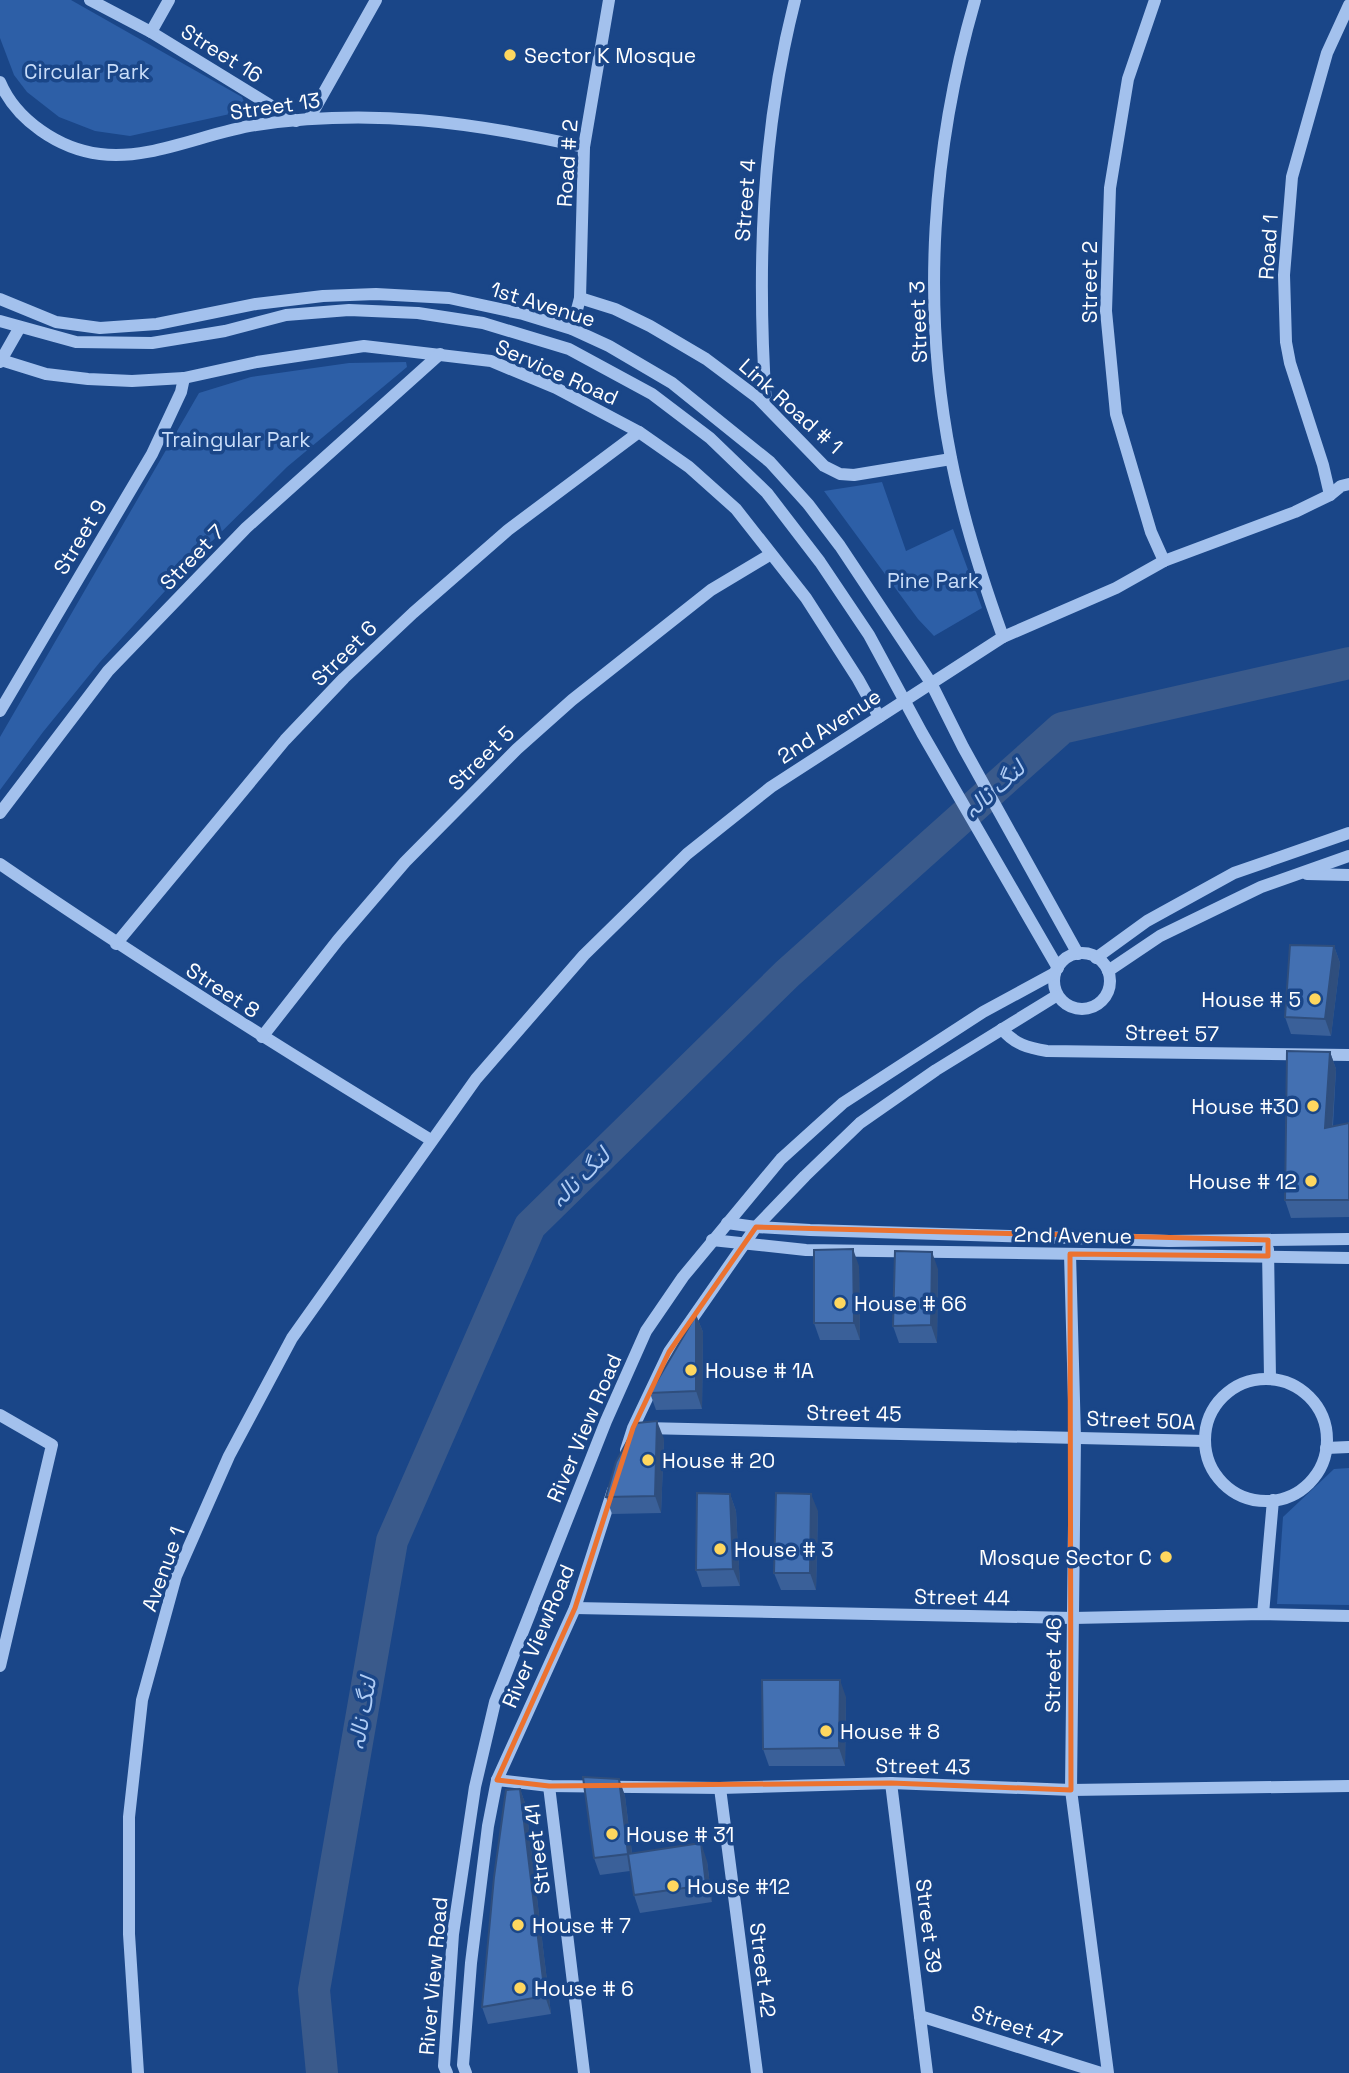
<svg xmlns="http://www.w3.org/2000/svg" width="1349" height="2073" viewBox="0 0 1349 2073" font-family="'Space Grotesk','Noto Sans Arabic',sans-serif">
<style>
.green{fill:#2d5fa7}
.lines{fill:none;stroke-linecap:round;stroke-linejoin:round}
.river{stroke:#3a5a8b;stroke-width:32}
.minor{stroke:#a3c1ed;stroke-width:12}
.wall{fill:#3a6099}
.shaded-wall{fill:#2f4e7d}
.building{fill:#4370b2;stroke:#2f4e7d;stroke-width:2}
.marked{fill:none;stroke:#eb7230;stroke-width:5;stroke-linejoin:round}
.poi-dot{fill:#fed75f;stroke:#1a4688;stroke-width:2.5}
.labels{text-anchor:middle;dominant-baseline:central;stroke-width:7;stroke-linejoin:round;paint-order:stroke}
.street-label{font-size:21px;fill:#fff;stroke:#1a4688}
.poi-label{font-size:21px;fill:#fff;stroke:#1a4688;text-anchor:start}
.park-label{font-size:21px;fill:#c9ddf9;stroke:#1a4688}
.water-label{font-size:23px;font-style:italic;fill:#afccf4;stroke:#1a4688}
</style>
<rect width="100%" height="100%" fill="#1a4688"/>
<g class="green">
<polygon points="0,0 71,0 242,97 245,104 244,109 239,112 130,136 95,131 59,117 27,92 14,75 0,38"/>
<polygon points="406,362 407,367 287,467 198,555 100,662 43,732 0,790 0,737 199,393 251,377 349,363"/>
<polygon points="882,482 906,551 953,529 982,608 934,636 918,619 824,491"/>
<polygon points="1349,1468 1349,1605 1277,1604 1283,1517 1334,1469"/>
</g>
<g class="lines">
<polyline class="river" points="322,2073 314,1990 392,1541 530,1226 787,974 1062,728 1349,663"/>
<g class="minor">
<polyline points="90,0 151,32 296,121"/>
<path d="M975 0C932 148 921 307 951 458 963 519 982 579 1003 637"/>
<polyline points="1155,0 1128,79 1110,188 1106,311 1116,414 1151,532 1164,561"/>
<polyline points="151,32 169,0"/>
<path d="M0 82C16 120 59 149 100 154 150 161 207 132 256 125 371 108 472 122 584 147"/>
<polyline points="309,119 376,0"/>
<polyline points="580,298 615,309 650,326 706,359 758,398 824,466 840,474 854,475 951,459"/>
<polyline points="0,299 56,322 100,328 157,324 256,304 323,296 376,294 449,298 523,314 572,329 609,346 672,383 770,462 808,504 840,546 931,683 963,747 1078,954"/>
<polyline points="0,321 76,342 152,343 225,331 286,315 349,310 418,313 483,323 569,349 652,394 710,438 767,493 820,562 869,635 922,733 1058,968"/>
<polyline points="572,329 580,298 584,147 609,0"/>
<polyline points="1,360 46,374 88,379 132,381 184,378 257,362 364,346 491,361 556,388 639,432 689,467 736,509 806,598 858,679 879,717"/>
<polyline points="0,362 20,327"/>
<path d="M766 405C757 269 761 133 795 0"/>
<polyline points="1330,495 1323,465 1290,363 1286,342 1284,275 1292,177 1327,53 1349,5"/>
<polyline points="0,711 152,454 181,392 184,378"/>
<polyline points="0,813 108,671 246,528 440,354"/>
<path d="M0 864C141 961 285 1051 431 1140"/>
<polyline points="1307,874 1349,875"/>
<polyline points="116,944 285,740 344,678 413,613 508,530 639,432"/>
<circle cx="1082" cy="981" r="28"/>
<polyline points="1096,958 1147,921 1234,873 1349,833"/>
<polyline points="1108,971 1160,936 1261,887 1349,856"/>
<path d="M1002 1029C1014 1044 1028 1048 1047 1051L1349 1055"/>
<polyline points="262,1037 338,940 405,862 517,749 572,700 711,590 771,554"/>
<polyline points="727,1223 756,1227 810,1230 1169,1241 1349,1239"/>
<polyline points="712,1240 806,1250 1349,1258"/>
<polyline points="1268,1249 1270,1378"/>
<polyline points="1070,1254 1075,1437 1071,1790 1108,2073"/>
<circle cx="1266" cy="1440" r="61"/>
<polyline points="0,1415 52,1445 0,1666"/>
<polyline points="644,1428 1205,1441"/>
<polyline points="1326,1448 1349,1447"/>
<polyline points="626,1450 633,1428 669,1352 756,1227 805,1176 860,1123 936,1070 1056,996"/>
<polyline points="575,1608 1073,1618 1263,1614 1349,1616"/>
<polyline points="1263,1614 1273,1500"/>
<polyline points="497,1780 549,1786 720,1788 891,1783 1071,1790 1349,1786"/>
<polyline points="891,1783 927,2073"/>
<polyline points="549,1786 584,2073"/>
<polyline points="720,1788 757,2073"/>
<polyline points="920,2016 1101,2073"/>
<polyline points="138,2073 129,1934 129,1817 142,1700 176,1576 229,1456 292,1338 476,1079 584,955 687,854 771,787 1003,637 1116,588 1164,561 1295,512 1330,495 1341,486 1349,484"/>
<polyline points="447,2073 444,2066 453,1934 475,1787 495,1702 606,1421 646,1331 683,1277 781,1159 843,1103 983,1012 1053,974"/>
<polyline points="466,2073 463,2065 471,1963 488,1826 497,1780 575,1608 613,1490"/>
</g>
</g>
<g class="wall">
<polygon points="1334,946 1340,963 1331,1036 1291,1034 1285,1017"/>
<polygon points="1330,1052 1336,1069 1333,1126 1349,1123 1349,1217 1291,1218 1285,1200"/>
<polygon points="859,1266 860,1340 820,1340 814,1323"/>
<polygon points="938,1269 937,1343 899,1343 893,1326"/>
<polygon points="696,1315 703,1332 702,1409 656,1410 650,1393"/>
<polygon points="664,1439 661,1513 612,1514 606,1497"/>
<polygon points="730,1494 736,1511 740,1586 702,1587 696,1570"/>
<polygon points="818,1511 816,1590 781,1590 774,1573"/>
<polygon points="846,1697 845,1766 769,1766 763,1749"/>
<polygon points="619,1779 625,1796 632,1853 707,1861 712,1902 640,1913 634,1895 630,1871 600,1875 594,1858"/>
<polygon points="520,1789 526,1806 551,2014 488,2024 482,2007"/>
</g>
<g class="shaded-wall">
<polygon points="1334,946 1340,963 1331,1036 1325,1019"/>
<polygon points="1330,1052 1336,1069 1331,1145 1325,1128"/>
<polygon points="853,1249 859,1266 860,1340 854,1323"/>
<polygon points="932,1252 938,1269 937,1343 931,1325"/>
<polygon points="696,1315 703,1332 702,1409 696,1391"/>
<polygon points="657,1421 664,1439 661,1513 655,1496"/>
<polygon points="730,1494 736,1511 740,1586 733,1569"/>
<polygon points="811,1494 818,1511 816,1590 810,1573"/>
<polygon points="840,1680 846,1697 845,1766 839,1748"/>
<polygon points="619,1779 625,1796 634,1871 628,1854"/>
<polygon points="520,1789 526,1806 551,2014 545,1996"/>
<polygon points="701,1843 707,1861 712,1902 706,1885"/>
</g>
<g class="building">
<polygon points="1290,945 1334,946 1325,1019 1285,1017"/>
<polygon points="1287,1051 1330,1052 1325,1128 1349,1123 1349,1200 1285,1200"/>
<polygon points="853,1249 854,1323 814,1323 814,1250"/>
<polygon points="895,1251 932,1252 931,1325 893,1326"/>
<polygon points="696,1315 696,1391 650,1393"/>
<polygon points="657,1421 655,1496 606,1497 616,1462 637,1423"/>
<polygon points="697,1493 730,1494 733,1569 696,1570"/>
<polygon points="776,1493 811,1494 810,1573 774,1573"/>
<polygon points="762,1680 840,1680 839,1748 763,1749"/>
<polygon points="583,1777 619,1779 628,1854 594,1858"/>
<polygon points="520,1789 545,1996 482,2007 494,1877 506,1790"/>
<polygon points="701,1843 706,1885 634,1895 628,1854"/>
</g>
<path class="marked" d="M756 1227 1268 1240V1256L1070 1254 1071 1790 891 1783 549 1786 497 1780 575 1608 633 1428 669 1352Z"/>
<g class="poi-dot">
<circle cx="510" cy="55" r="7"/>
<circle cx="1315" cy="999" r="7"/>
<circle cx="1313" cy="1106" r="7"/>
<circle cx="1311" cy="1181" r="7"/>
<circle cx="840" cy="1303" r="7"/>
<circle cx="691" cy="1370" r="7"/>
<circle cx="648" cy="1460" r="7"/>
<circle cx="720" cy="1549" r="7"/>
<circle cx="1166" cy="1557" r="7"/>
<circle cx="826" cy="1731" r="7"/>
<circle cx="612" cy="1834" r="7"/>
<circle cx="673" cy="1886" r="7"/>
<circle cx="518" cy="1925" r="7"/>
<circle cx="520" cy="1988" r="7"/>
</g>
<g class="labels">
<g class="street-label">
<text transform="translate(222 53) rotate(32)">Street 16</text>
<text transform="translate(275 106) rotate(-8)">Street 13</text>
<text transform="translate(567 163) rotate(-86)">Road # 2</text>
<text transform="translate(745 200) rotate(-86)">Street 4</text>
<text transform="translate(1268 247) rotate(-86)">Road 1</text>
<text transform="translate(1089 282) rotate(-90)">Street 2</text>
<text transform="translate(543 304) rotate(17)">1st Avenue</text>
<text transform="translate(918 322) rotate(-92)">Street 3</text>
<text transform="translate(557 372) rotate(24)">Service Road</text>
<text transform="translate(791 406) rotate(42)">Link Road # 1</text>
<text transform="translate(80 537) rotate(-59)">Street 9</text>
<text transform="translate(192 557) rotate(-46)">Street 7</text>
<text transform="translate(344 653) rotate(-45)">Street 6</text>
<text transform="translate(829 726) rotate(-33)">2nd Avenue</text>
<text transform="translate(481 758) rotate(-44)">Street 5</text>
<text transform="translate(223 990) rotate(33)">Street 8</text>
<text transform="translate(1172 1033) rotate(1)">Street 57</text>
<text transform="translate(1073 1235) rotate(1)">2nd Avenue</text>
<text transform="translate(854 1413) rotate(1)">Street 45</text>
<text transform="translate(1141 1420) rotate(2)">Street 50A</text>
<text transform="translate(584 1428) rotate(-67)">River View Road</text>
<text transform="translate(163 1569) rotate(-70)">Avenue 1</text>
<text transform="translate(962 1597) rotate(1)">Street 44</text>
<text transform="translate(538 1636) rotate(-67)">River ViewRoad</text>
<text transform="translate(1053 1665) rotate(-89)">Street 46</text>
<text transform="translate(923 1766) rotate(1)">Street 43</text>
<text transform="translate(537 1849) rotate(-97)">Street 41</text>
<text transform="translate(929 1926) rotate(83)">Street 39</text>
<text transform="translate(763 1970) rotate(83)">Street 42</text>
<text transform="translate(433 1976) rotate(-85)">River View Road</text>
<text transform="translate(1017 2026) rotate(18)">Street 47</text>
</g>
<g class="poi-label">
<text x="524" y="55">Sector K Mosque</text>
<text x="1301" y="999" text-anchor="end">House # 5</text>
<text x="1299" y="1106" text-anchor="end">House #30</text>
<text x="1297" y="1181" text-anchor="end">House # 12</text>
<text x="854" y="1303">House # 66</text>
<text x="705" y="1370">House # 1A</text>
<text x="662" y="1460">House # 20</text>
<text x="734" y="1549">House # 3</text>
<text x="1152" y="1557" text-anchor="end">Mosque Sector C</text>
<text x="840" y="1731">House # 8</text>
<text x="626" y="1834">House # 31</text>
<text x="687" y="1886">House #12</text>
<text x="532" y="1925">House # 7</text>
<text x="534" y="1988">House # 6</text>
</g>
<g class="park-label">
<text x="87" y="71">Circular Park</text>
<text x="236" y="439">Traingular Park</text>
<text x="933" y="580">Pine Park</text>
</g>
<g class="water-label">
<text transform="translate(994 789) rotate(-42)">لنگ نالہ</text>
<text transform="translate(580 1177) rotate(-45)">لنگ نالہ</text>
<text transform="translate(362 1713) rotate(-80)">لنگ نالہ</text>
</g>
</g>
</svg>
